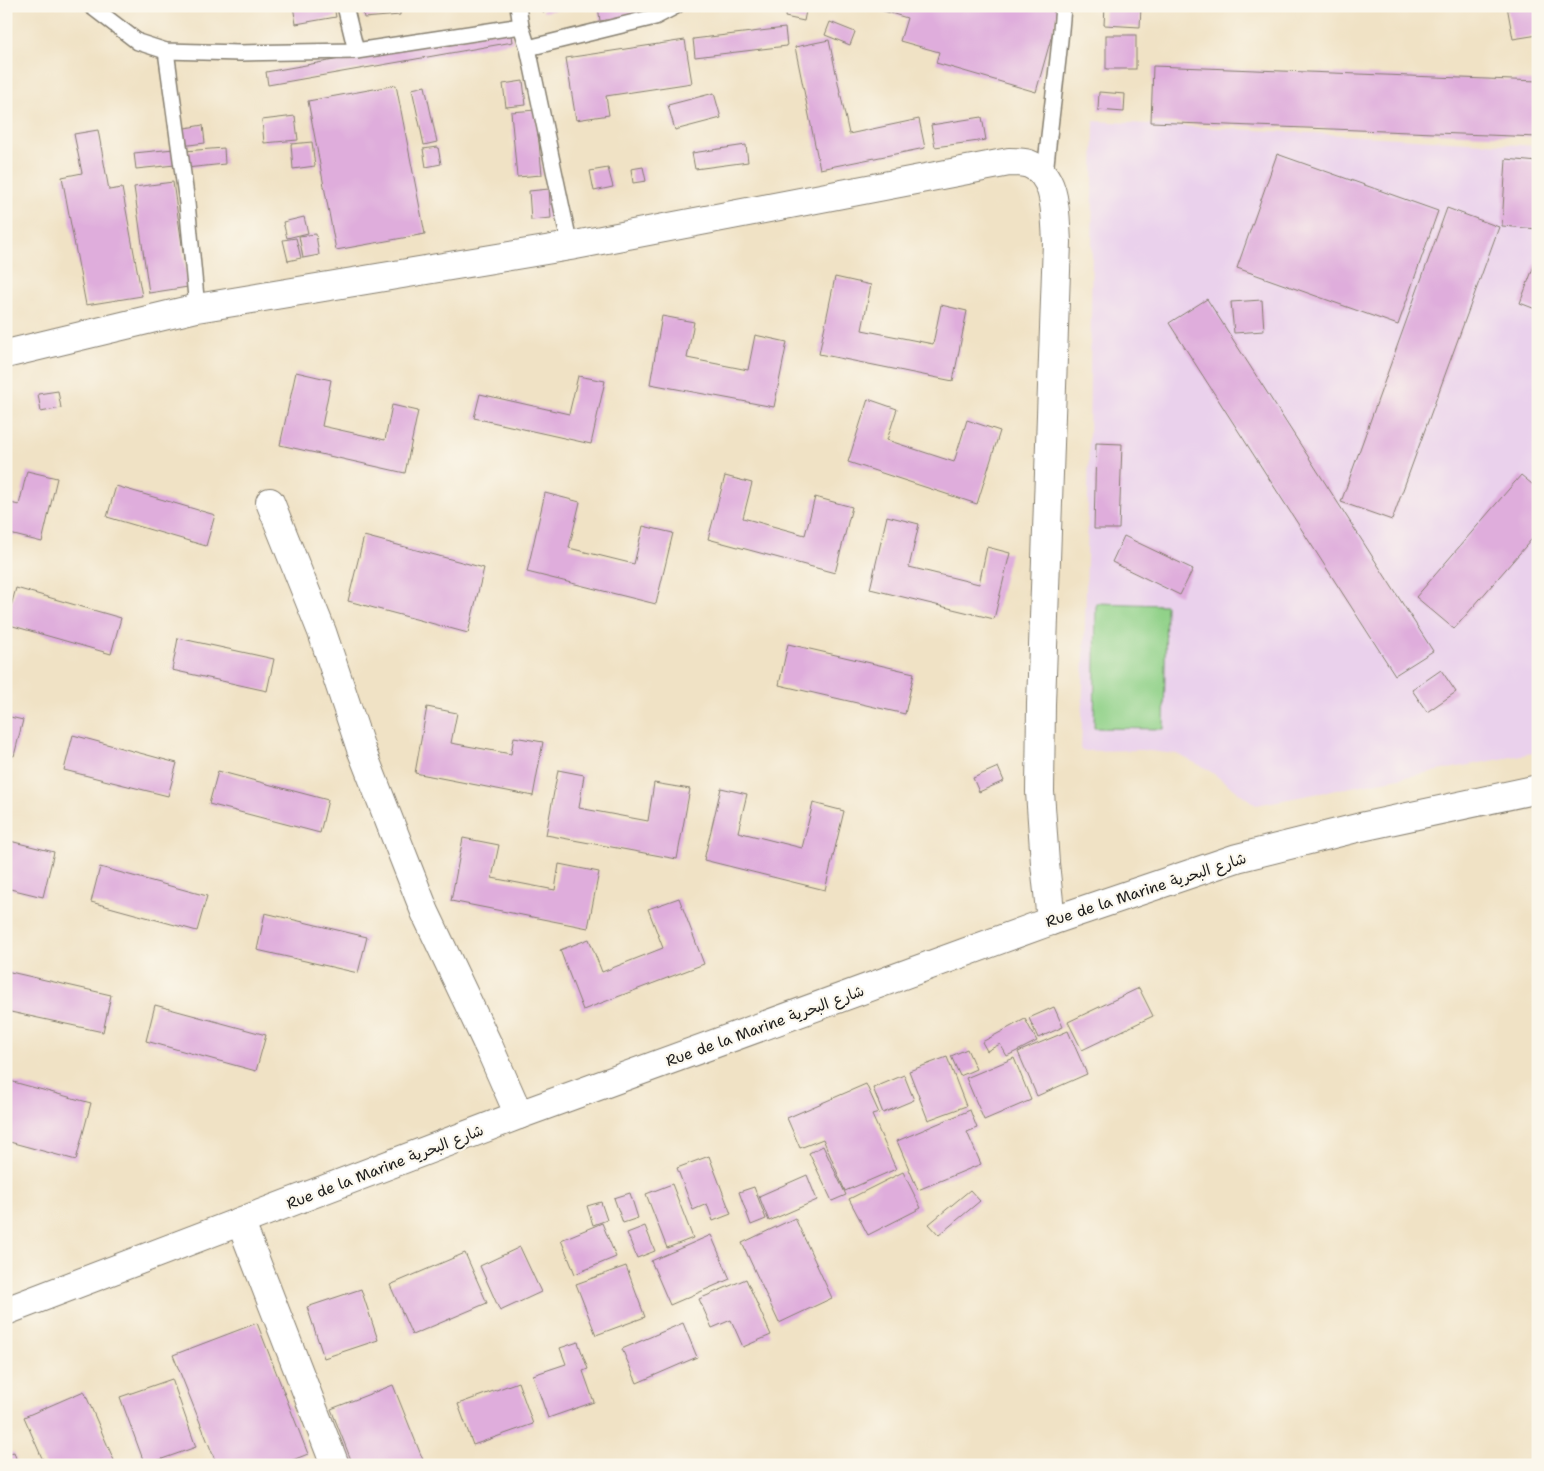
<svg xmlns="http://www.w3.org/2000/svg" width="1544" height="1471" viewBox="0 0 1544 1471" font-family="'Shantell Sans','Playpen Sans Arabic',sans-serif">
<style>
.built{fill:#ead1ec}
.green{fill:#91d189;stroke:#567652}
.building{fill:#dfaddc}
.lines{fill:none;stroke-linecap:round;stroke-linejoin:round}
.lane-casing{stroke:#867f70;stroke-width:18}
.street-casing{stroke:#867f70;stroke-width:30}
.secondary-casing{stroke:#867f70;stroke-width:30}
.lane{stroke:#fff;stroke-width:15}
.street{stroke:#fff;stroke-width:28}
.secondary{stroke:#fff;stroke-width:28}
.labels{text-anchor:middle;dominant-baseline:central;stroke-width:4.5;stroke-linejoin:round;paint-order:stroke}
.street-label{font-size:15px;fill:#1c1c1c;stroke:#fbf7ec}
</style>
<rect width="100%" height="100%" fill="#fbf7ec"/>
<filter id="ink" filterUnits="userSpaceOnUse"><feTurbulence type="fractalNoise" baseFrequency=".02" numOctaves="2"/><feDisplacementMap in="SourceGraphic" scale="10" xChannelSelector="R" yChannelSelector="G"/><feConvolveMatrix kernelMatrix="1 2 1 2 8 2 1 2 1" color-interpolation-filters="sRGB"/></filter>
<filter id="wash" filterUnits="userSpaceOnUse"><feTurbulence type="fractalNoise" baseFrequency=".0096" numOctaves="4" result="noise"/><feDisplacementMap in="SourceGraphic" scale="20" xChannelSelector="R" yChannelSelector="G"/><feGaussianBlur stdDeviation="1.12" result="paint"/><feColorMatrix in="noise" values="0 0 0 0 0 0 0 0 0 0 0 0 0 0 0 0 0 1.4 0 .05"/><feComposite in="paint" operator="in"/></filter>
<g filter="url(#wash)">
<rect width="100%" height="100%" fill="#f0e2c5"/>
<polygon class="built" points="1094,121 1538,146 1538,752 1256,805 1207,769 1177,754 1141,750 1081,751 1087,559"/>
<polygon class="green" points="1096,603 1166,605 1164,729 1094,728"/>
<g id="blocks">
<g class="building">
<polygon points="293,6 334,6 336,17 296,24"/>
<polygon points="362,6 400,6 400,15 364,18"/>
<polygon points="543,6 575,6 575,7 543,12"/>
<polygon points="598,6 655,6 656,14 600,21"/>
<polygon points="787,6 807,6 804,21 785,17"/>
<polygon points="867,6 1060,6 1036,92 936,63 939,52 900,41 907,18"/>
<polygon points="1105,6 1141,6 1140,27 1104,25"/>
<polygon points="1507,6 1538,6 1538,35 1513,39"/>
<polygon points="830,22 855,32 850,45 825,35"/>
<polygon points="785,28 787,46 695,57 693,39"/>
<polygon points="511,29 513,42 268,85 266,72"/>
<rect x="1106" y="35" width="30" height="34"/>
<polygon points="685,40 692,83 606,96 609,115 576,120 566,58"/>
<polygon points="829,40 849,134 919,119 925,148 820,169 795,47"/>
<polygon points="1153,66 1538,81 1538,137 1151,122"/>
<polygon points="523,81 526,105 506,107 503,84"/>
<polygon points="396,85 425,234 336,250 308,101"/>
<polygon points="425,86 437,142 424,145 412,89"/>
<polygon points="1099,92 1125,94 1124,112 1098,110"/>
<polygon points="714,93 721,118 675,130 668,105"/>
<polygon points="536,110 542,175 517,177 511,112"/>
<polygon points="295,116 298,140 264,143 262,120"/>
<polygon points="982,117 986,140 935,147 931,125"/>
<polygon points="203,125 205,143 181,146 179,129"/>
<polygon points="98,130 109,190 122,188 142,296 86,305 62,177 82,173 74,134"/>
<polygon points="312,142 315,166 293,169 291,144"/>
<polygon points="746,145 748,162 695,169 692,153"/>
<polygon points="438,147 441,164 426,167 423,149"/>
<polygon points="224,148 225,164 186,168 184,151"/>
<polygon points="174,149 175,165 136,169 134,153"/>
<polygon points="1277,154 1438,211 1398,325 1237,268"/>
<polygon points="1506,159 1538,162 1538,229 1502,226"/>
<polygon points="643,167 646,181 633,183 631,169"/>
<polygon points="608,168 613,187 594,191 590,171"/>
<polygon points="173,182 188,287 149,293 134,187"/>
<polygon points="549,189 551,218 531,220 529,191"/>
<polygon points="1447,208 1499,227 1392,520 1341,502"/>
<polygon points="304,217 308,233 287,238 283,222"/>
<polygon points="316,234 319,255 303,258 299,236"/>
<polygon points="296,238 301,258 288,261 283,240"/>
<polygon points="1535,263 1538,264 1538,310 1520,303"/>
<polygon points="835,277 871,285 862,330 933,344 941,305 967,311 953,381 819,354"/>
<polygon points="1207,299 1433,651 1395,675 1169,323"/>
<polygon points="1262,300 1264,331 1234,333 1231,302"/>
<polygon points="662,316 694,322 687,358 748,370 755,335 787,342 774,407 650,384"/>
<polygon points="296,372 331,380 322,426 385,440 392,405 418,411 405,473 280,445"/>
<polygon points="578,376 605,381 591,444 474,418 480,394 569,414"/>
<polygon points="58,391 61,408 41,412 38,394"/>
<polygon points="868,399 897,409 887,440 954,462 967,420 1000,431 977,504 848,462"/>
<polygon points="1096,443 1122,444 1119,529 1094,529"/>
<polygon points="27,471 57,478 42,542 6,533 6,502 19,505"/>
<polygon points="1521,475 1538,489 1538,532 1454,629 1416,597"/>
<polygon points="725,476 752,483 743,518 805,535 815,497 852,507 835,573 708,539"/>
<polygon points="116,486 215,515 206,546 107,517"/>
<polygon points="545,493 580,502 569,548 634,564 643,526 673,533 656,604 527,572"/>
<polygon points="887,516 919,524 909,567 979,584 987,547 1010,553 994,619 870,589"/>
<polygon points="364,536 484,568 468,633 348,601"/>
<polygon points="1124,536 1193,569 1180,595 1112,562"/>
<polygon points="16,588 121,618 111,654 6,624"/>
<polygon points="178,638 274,659 267,691 172,670"/>
<polygon points="788,644 914,673 905,714 779,685"/>
<polygon points="1441,670 1456,692 1427,712 1412,690"/>
<polygon points="427,707 457,713 451,743 511,754 514,737 543,742 533,796 415,773"/>
<polygon points="6,716 23,720 14,756 6,754"/>
<polygon points="73,735 177,763 168,796 64,770"/>
<polygon points="998,767 1004,781 979,792 973,778"/>
<polygon points="558,770 584,775 579,808 648,821 654,783 690,789 677,859 546,835"/>
<polygon points="218,771 328,800 320,833 209,804"/>
<polygon points="721,788 747,794 738,832 802,848 813,803 844,811 825,890 704,860"/>
<polygon points="463,838 499,845 492,878 555,890 559,864 599,872 588,928 451,901"/>
<polygon points="6,840 54,852 43,897 6,888"/>
<polygon points="100,867 207,896 197,931 91,902"/>
<polygon points="679,898 704,964 583,1010 560,950 589,939 602,972 663,948 648,909"/>
<polygon points="265,913 367,937 358,973 257,950"/>
<polygon points="6,971 111,995 103,1032 6,1011"/>
<polygon points="1139,988 1153,1016 1082,1050 1068,1022"/>
<polygon points="155,1005 266,1035 256,1071 146,1041"/>
<polygon points="1054,1007 1063,1027 1038,1038 1029,1018"/>
<polygon points="1025,1019 1037,1041 1007,1056 1000,1044 987,1051 982,1042"/>
<polygon points="1068,1031 1087,1074 1037,1096 1018,1052"/>
<polygon points="967,1049 976,1069 960,1076 951,1056"/>
<polygon points="947,1057 966,1106 928,1120 909,1071"/>
<polygon points="1014,1058 1031,1100 984,1120 966,1078"/>
<polygon points="904,1075 914,1100 883,1113 873,1088"/>
<polygon points="6,1080 91,1103 76,1160 6,1141"/>
<polygon points="866,1084 879,1113 872,1115 896,1169 845,1191 823,1139 800,1148 787,1118"/>
<polygon points="970,1110 977,1128 967,1132 981,1164 918,1190 897,1141"/>
<polygon points="823,1146 846,1195 832,1201 809,1153"/>
<polygon points="709,1156 731,1214 713,1221 707,1204 693,1210 677,1168"/>
<polygon points="903,1172 921,1208 868,1235 849,1199"/>
<polygon points="807,1175 817,1200 769,1221 759,1196"/>
<polygon points="672,1184 693,1238 667,1248 646,1194"/>
<polygon points="754,1187 766,1219 751,1225 739,1192"/>
<polygon points="970,1190 980,1201 939,1235 929,1224"/>
<polygon points="630,1193 638,1218 623,1223 614,1198"/>
<polygon points="601,1202 607,1220 593,1225 587,1206"/>
<polygon points="795,1218 832,1298 779,1323 742,1243"/>
<polygon points="602,1223 616,1257 575,1274 561,1240"/>
<polygon points="645,1226 655,1251 637,1258 627,1233"/>
<polygon points="711,1235 730,1279 670,1305 651,1261"/>
<polygon points="520,1247 541,1292 500,1311 480,1266"/>
<polygon points="465,1253 487,1303 412,1335 390,1285"/>
<polygon points="626,1266 645,1317 596,1335 576,1284"/>
<polygon points="746,1279 771,1335 743,1347 731,1320 712,1328 699,1299"/>
<polygon points="361,1289 378,1340 324,1358 307,1307"/>
<polygon points="257,1323 308,1454 280,1465 217,1465 173,1355"/>
<polygon points="683,1323 697,1357 637,1383 622,1349"/>
<polygon points="578,1342 588,1369 583,1371 594,1402 548,1418 533,1375 566,1364 560,1348"/>
<polygon points="172,1379 196,1447 145,1465 120,1397"/>
<polygon points="518,1382 533,1424 473,1445 458,1404"/>
<polygon points="393,1385 425,1465 353,1465 331,1409"/>
<polygon points="84,1391 116,1465 45,1465 24,1417"/>
<polygon points="14,1452 18,1465 6,1465 6,1454"/>
</g>
</g>
</g>
<g filter="url(#ink)">
<use href="#blocks" fill-opacity="0" stroke="#867f70" stroke-width="1"/>
<g class="lines">
<g class="lane-casing">
<g id="lane">
<polyline points="91,6 138,42 166,51 240,53 356,51 521,26"/>
<polyline points="345,6 356,51"/>
<polyline points="518,6 521,26 528,48 570,246"/>
<polyline points="528,48 655,17 676,6"/>
<polyline points="166,51 187,203 197,308"/>
<path d="M1045 175C1050 118 1059 63 1063 6"/>
</g>
</g>
<g class="street-casing">
<g id="street">
<path d="M6 354 197 308 570 246 1009 162C1015 162 1023 162 1029 164 1058 175 1055 217 1057 242L1041 704 1040 792 1045 863 1051 921"/>
<polyline points="270,502 322,632 361,749 425,912 489,1047 519,1115"/>
<polyline points="241,1223 335,1465"/>
</g>
</g>
<g class="secondary-casing">
<polyline id="secondary" points="6,1311 519,1115 1051,921 1237,858 1361,827 1538,789"/>
</g>
<use href="#lane" class="lane"/>
<use href="#street" class="street"/>
<use href="#secondary" class="secondary"/>
</g>
</g>
<g class="labels">
<g class="street-label">
<text transform="translate(1146 890) rotate(-18)">Rue de la Marine شارع البحرية</text>
<text transform="translate(765 1026) rotate(-20)">Rue de la Marine شارع البحرية</text>
<text transform="translate(385 1167) rotate(-21)">Rue de la Marine شارع البحرية</text>
</g>
</g>
<rect width="1544" height="1471" fill="none" stroke="#fbf7ec" stroke-width="25"/>
</svg>
